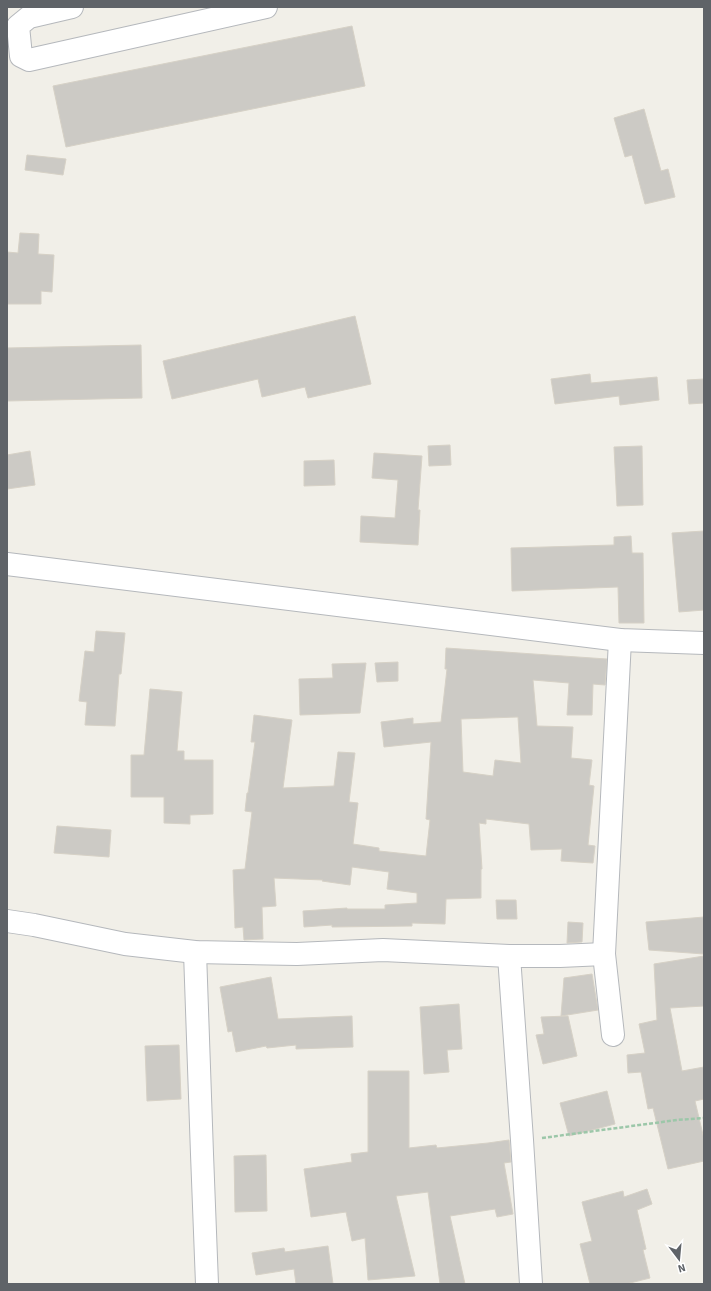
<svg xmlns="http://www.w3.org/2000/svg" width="711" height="1291" viewBox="0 0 711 1291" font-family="'Source Sans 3',sans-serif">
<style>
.building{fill:#cccac5;stroke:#d6d1c6;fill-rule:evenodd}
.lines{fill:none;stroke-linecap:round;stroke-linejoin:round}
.minor-casing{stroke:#b5b8bc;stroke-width:24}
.path{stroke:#9cc7a9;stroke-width:2.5;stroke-dasharray:4 2;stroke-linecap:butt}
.minor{stroke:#fff;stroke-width:22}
</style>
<rect width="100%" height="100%" fill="#f1efe8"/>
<g class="building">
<polygon points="352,26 365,86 66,147 53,86"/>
<polygon points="644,109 661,171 668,169 675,197 645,204 632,155 625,157 614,118"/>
<polygon points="27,155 66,159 63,175 25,170"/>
<polygon points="20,233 39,234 38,254 54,255 52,292 41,291 41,304 7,304 7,252 18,253"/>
<polygon points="355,316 371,384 308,398 305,387 262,397 258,379 172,399 163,361"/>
<polygon points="141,345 142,398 7,401 7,348"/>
<polygon points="590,374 591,383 657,377 659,400 620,405 619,396 555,404 551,379"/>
<polygon points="704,379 704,403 689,404 687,380"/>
<polygon points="450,445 451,465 429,466 428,446"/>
<polygon points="642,446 643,505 617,506 614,447"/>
<polygon points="30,451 35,485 7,489 7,455"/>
<polygon points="374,453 422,456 418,510 420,510 418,545 360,542 361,516 395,518 398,480 372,478"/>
<polygon points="334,460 335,485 304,486 304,461"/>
<polygon points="704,531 704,610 679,612 672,533"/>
<polygon points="631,536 632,553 643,553 644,623 619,623 618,587 512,591 511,548 614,545 614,537"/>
<polygon points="96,631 125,633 121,674 119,674 115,726 85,725 87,702 79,701 85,651 94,652"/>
<path d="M446 648 607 659 605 685 593 684 592 715H567L569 683 533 680 537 726 573 727 571 758 592 760 589 785 594 786 588 845 595 846 593 863 561 861 562 849 531 850 529 824 486 819V824L479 823 482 869H481V898L446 899 445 924 412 923V926L332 927V925L304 927 303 911 347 908V909H385V905L417 903V893L387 889 389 872 352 867 350 885 322 881 323 880 274 878 276 906 262 907 263 939 244 940 243 927 235 928 233 870 245 869 252 812 245 811 247 793H248L255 742H251L254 715 292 720 283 788 334 786 338 752 355 753 349 802 358 803 353 844 379 848V851L426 856 430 820 426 819 431 742 384 747 381 722 413 718V724L441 722 447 669H445ZM518 717 521 763 495 760 493 776 463 772 461 719Z"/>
<polygon points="398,662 398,681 377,682 375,663"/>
<polygon points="366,663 360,713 300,715 299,679 333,678 332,664"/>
<polygon points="150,689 182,692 177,751 184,751 184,760 213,760 213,814 190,815 190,824 164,823 164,797 131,797 131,755 144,755"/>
<polygon points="57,826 111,830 109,857 54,853"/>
<polygon points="496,900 516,900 517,919 497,919"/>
<polygon points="704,917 704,954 649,950 646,922"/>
<polygon points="568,922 583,923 582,942 567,943"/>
<polygon points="704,956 704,1006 670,1008 682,1071 704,1067 704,1099 695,1101 704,1139 704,1161 668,1169 653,1108 648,1109 641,1072 628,1073 627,1055 645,1053 639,1024 657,1020 654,964"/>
<polygon points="592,974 598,1010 561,1016 564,978"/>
<polygon points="271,977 278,1019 352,1016 353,1047 296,1049 296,1045 267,1048 266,1046 236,1052 232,1031 228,1032 220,987"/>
<polygon points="459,1004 462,1049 447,1050 449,1072 424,1074 420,1007"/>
<polygon points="568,1016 577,1056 543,1064 536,1035 544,1034 541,1017"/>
<polygon points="179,1045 181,1099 147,1101 145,1046"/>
<polygon points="368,1071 409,1071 409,1148 436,1145 437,1148 488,1143 509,1140 511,1162 504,1163 513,1214 497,1217 495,1209 450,1216 465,1284 440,1284 428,1192 396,1196 415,1276 368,1280 365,1238 352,1241 346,1212 311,1217 304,1169 352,1162 351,1154 368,1152"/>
<polygon points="607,1091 615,1124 569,1136 560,1103"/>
<polygon points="266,1155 267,1211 235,1212 234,1156"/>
<polygon points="647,1189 652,1204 637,1210 646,1249 643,1250 650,1278 626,1284 590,1284 580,1244 592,1241 582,1202 623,1191 624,1197"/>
<polygon points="328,1246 333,1284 296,1284 294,1269 256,1275 252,1253 284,1248 285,1252"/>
</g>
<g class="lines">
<g class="minor-casing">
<g id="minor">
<polyline points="72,7 29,17 18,26 21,56 29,60 266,7"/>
<polyline points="7,564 620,640 704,643"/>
<polyline points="7,921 34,925 125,944 195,952 297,954 383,950 509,956 560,956 604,954"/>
<polyline points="195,952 202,1154 207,1284"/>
<polyline points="509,956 522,1140 531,1284"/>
<polyline points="613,1035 604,954 620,640"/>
</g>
</g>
<polyline class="path" points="542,1138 677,1120 704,1118"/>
<use href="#minor" class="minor"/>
</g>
<rect width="711" height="1291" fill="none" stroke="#5f6368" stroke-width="16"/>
<g transform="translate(679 1259) rotate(164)" stroke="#ffffff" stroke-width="3" paint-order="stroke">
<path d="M0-3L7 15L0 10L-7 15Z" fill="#5f6368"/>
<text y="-6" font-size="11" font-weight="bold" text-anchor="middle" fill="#5f6368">N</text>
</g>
</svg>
